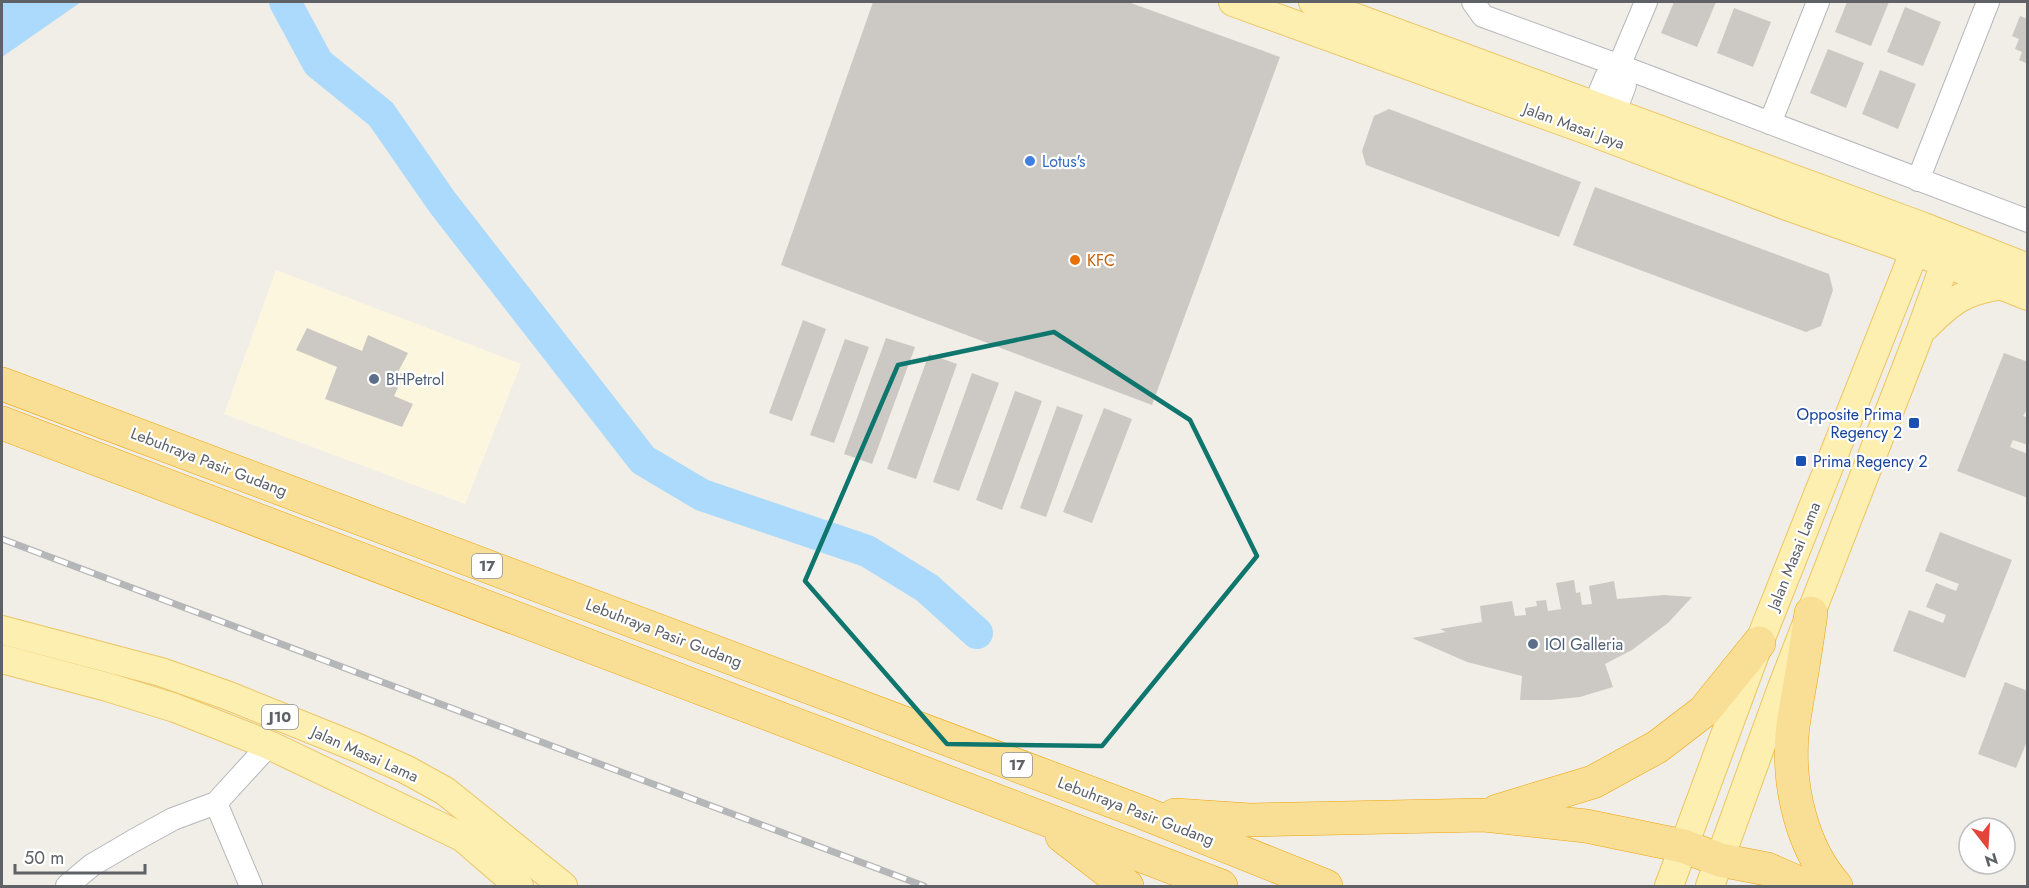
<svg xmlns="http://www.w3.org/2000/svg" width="2029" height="888" viewBox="0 0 2029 888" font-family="Jost,sans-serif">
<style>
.commercial{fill:#fdf6df}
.water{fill:#abdafc}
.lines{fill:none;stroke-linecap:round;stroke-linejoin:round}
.river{stroke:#abdafc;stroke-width:32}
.building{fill:#ccc9c4}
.minor-casing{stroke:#b4b7bb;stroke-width:24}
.major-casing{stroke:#edc564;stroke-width:30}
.highway-casing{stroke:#eea409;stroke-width:34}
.minor{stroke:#fff;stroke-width:22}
.major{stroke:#fcefb0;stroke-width:28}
.highway{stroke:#f9df95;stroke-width:33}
.rail-casing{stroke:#b5b6b7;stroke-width:7}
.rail{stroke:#fff;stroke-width:4.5;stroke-dasharray:14;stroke-linecap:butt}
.marked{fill:none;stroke:#0f766e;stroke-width:4.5;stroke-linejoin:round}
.shop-dot{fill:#3f7fe0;stroke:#fff;stroke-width:2}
.food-dot{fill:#e8710a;stroke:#fff;stroke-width:2}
.service-dot{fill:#5c6f8a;stroke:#fff;stroke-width:2}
.transit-dot{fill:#1a4fb4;stroke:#fff;stroke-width:2}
.labels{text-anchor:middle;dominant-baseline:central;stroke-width:4.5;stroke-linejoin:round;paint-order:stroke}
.shield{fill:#fff;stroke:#8e9195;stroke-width:1.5}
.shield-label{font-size:15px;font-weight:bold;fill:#5e6267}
.street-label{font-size:16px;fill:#5e6267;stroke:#fff}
.shop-label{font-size:16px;fill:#366cbe;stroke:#fff;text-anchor:start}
.food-label{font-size:16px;fill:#c56008;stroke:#fff;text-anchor:start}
.service-label{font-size:16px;fill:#4e5e75;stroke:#fff;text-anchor:start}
.transit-label{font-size:16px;fill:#164399;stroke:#fff;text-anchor:end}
</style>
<rect width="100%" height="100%" fill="#f0eee7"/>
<polygon class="commercial" points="276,270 521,364 465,504 224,414"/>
<polygon class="water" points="2,2 81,2 2,57"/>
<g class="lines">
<polyline class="river" points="285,2 318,63 381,114 442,202 643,460 702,495 867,551 927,588 977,633"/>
</g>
<g class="building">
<polygon points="873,2 1128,2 1280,57 1152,405 781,265"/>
<polygon points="1674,2 1716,2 1697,47 1661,33"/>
<polygon points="1847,2 1889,2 1871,46 1835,32"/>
<polygon points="1905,7 1941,22 1923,66 1887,52"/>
<polygon points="1734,8 1771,22 1753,67 1717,53"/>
<polygon points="2020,16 2028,19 2028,64 2019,60 2022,52 2015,49 2019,39 2012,36"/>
<polygon points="1828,49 1864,63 1846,108 1810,93"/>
<polygon points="1880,70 1916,84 1898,129 1862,114"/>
<polygon points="1389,109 1581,182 1559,237 1366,165 1362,151 1374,116"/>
<polygon points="1595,187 1829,274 1833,290 1821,326 1806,332 1573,245"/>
<polygon points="803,320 826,329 792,421 769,413"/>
<polygon points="307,328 362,351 368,335 408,353 398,372 404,375 394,396 413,404 402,427 325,399 337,367 296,350"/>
<polygon points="886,338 915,347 872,464 844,454"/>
<polygon points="845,339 869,347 834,443 810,435"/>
<polygon points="2004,353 2028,362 2028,408 2023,416 2028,418 2028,445 2013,440 2010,447 2028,454 2028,498 1957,471"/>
<polygon points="929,354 957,364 916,479 887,469"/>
<polygon points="972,373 999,383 959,491 933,482"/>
<polygon points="1015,391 1042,401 1002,510 976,500"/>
<polygon points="1057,406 1083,415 1046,517 1020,508"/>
<polygon points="1104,408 1132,419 1092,523 1063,512"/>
<polygon points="1940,532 2012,560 1965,678 1893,651 1909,610 1943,623 1946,615 1926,607 1936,583 1956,591 1959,584 1925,571"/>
<polygon points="1574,580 1576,593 1580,592 1582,605 1592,604 1589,586 1614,581 1617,599 1664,595 1692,597 1668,623 1632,650 1605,664 1613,687 1580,697 1550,700 1520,700 1522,676 1467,662 1412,638 1446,632 1440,629 1482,622 1480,606 1512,601 1515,616 1526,615 1525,608 1537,606 1536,601 1546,600 1548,611 1561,609 1556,583"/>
<polygon points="2005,682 2028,691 2028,739 2016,768 1978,754"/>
</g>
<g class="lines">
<g class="minor-casing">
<g id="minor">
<polyline points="1473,2 1483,16 1631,70 2028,221"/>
<polyline points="1588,120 1606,77 1619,66 1646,2"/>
<polyline points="1770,123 1818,2"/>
<polyline points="1609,129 1625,85 1619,66"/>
<polyline points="1918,180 1988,2"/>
<polyline points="216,803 251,886"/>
<polyline points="67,886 92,865 133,841 173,819 216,803 269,745"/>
</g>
</g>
<g class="major-casing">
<g id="major">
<polyline points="1233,2 1584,129 1787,206 1915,251 2028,296"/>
<polyline points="1313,2 1924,227 2028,268"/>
<path d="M1925 327C1952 300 1964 291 2003 285"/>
<polyline points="2,630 161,672 229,696 358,748 407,770 445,791 563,886"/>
<polyline points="2,659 107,687 175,708 269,745 462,837 519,886"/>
<polyline points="1669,886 1759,643 1921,235"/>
<polyline points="1710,886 1781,690 1921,330 1951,247"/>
</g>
</g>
<g class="highway-casing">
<g id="highway">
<polyline points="2,384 1141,812 1326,886"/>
<polyline points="2,423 1221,886"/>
<path d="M1811 613C1807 641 1803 668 1798 695 1796 708 1793 722 1792 736 1788 787 1802 848 1836 886"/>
<polyline points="1497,811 1593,782 1657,747 1704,711 1759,643"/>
<polyline points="1175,815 1250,820 1484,815 1586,826 1683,846 1720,860 1767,869 1806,886"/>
<polyline points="1062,836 1127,886"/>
</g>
</g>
<use href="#minor" class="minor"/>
<use href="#major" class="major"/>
<use href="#highway" class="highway"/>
<g class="rail-casing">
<polyline id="rail" points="2,539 924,886"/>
</g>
<use href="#rail" class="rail"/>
</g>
<path class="marked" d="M1054 332 1190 420 1257 556 1102 746 947 744 805 581 898 365Z"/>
<circle class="shop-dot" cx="1030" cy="161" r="6"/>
<circle class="food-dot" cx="1075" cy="260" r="6"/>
<g class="service-dot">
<circle cx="374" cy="379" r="6"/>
<circle cx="1533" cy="644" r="6"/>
</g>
<g class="transit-dot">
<rect x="1908" y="417" width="12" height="12" rx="3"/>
<rect x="1795" y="455" width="12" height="12" rx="3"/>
</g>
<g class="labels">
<g class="shield">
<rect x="472" y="554" width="30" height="24" rx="4.5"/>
<rect x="262" y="705" width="36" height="24" rx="4.5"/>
<rect x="1002" y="753" width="30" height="24" rx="4.5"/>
</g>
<g class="shield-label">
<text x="487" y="566">17</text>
<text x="280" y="717">J10</text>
<text x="1017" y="765">17</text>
</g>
<g class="street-label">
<text transform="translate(1574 126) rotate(20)">Jalan Masai Jaya</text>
<text transform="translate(209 462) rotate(21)">Lebuhraya Pasir Gudang</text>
<text transform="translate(1794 556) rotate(-68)">Jalan Masai Lama</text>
<text transform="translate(664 633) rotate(21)">Lebuhraya Pasir Gudang</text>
<text transform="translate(365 754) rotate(24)">Jalan Masai Lama</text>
<text transform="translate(1136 811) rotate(21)">Lebuhraya Pasir Gudang</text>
</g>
<g class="shop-label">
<text x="1042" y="161">Lotus's</text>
</g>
<g class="food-label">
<text x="1087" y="260">KFC</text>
</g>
<g class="service-label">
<text x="386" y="379">BHPetrol</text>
<text x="1545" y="644">IOI Galleria</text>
</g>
<g class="transit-label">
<text x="1902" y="414">Opposite Prima<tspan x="1902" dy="18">Regency 2</tspan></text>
<text x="1813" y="461" text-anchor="start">Prima Regency 2</text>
</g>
</g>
<rect width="2029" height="888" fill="none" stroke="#5e6267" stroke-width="6"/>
<g transform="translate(1987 846) rotate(163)"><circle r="28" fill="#ffffff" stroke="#bfc0c2" stroke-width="1.5"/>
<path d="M0-4.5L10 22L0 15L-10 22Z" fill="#e3453a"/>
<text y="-9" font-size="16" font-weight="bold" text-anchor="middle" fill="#5e6267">N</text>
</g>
<path d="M15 864v9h130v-9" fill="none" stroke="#5e6267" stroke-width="3"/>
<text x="24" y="864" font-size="18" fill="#5e6267" stroke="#ffffff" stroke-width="4.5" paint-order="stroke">50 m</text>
</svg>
